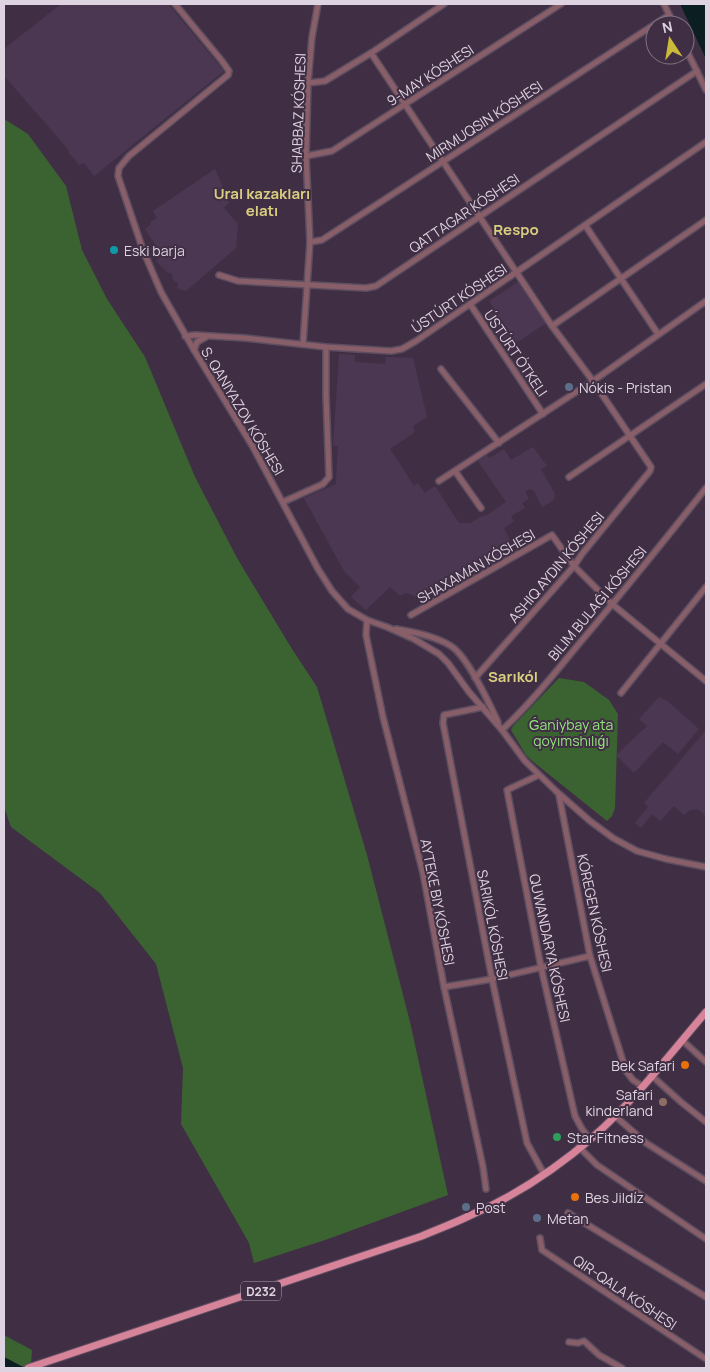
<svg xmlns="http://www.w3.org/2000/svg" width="710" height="1372" viewBox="0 0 710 1372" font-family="Manrope,sans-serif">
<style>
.built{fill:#4c3752}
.green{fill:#3b6331}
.water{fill:#0b1e21}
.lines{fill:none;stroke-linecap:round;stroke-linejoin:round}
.minor-casing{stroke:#5c4d60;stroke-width:8}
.major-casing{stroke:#5c4d60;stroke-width:9}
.minor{stroke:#885e69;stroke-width:5}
.major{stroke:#d78399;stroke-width:7}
.culture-dot{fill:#0f9aa8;stroke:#402f44;stroke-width:2}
.service-dot{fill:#5c6f8a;stroke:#402f44;stroke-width:2}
.food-dot{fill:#e8710a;stroke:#402f44;stroke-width:2}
.education-dot{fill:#8d6e63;stroke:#402f44;stroke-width:2}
.leisure-dot{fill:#2e9e5b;stroke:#402f44;stroke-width:2}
.labels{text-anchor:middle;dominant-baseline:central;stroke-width:4;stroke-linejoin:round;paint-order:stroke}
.shield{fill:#402f44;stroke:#afa2b1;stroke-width:1}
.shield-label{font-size:12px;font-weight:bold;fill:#ded3e0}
.street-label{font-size:14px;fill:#ded3e0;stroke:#402f44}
.poi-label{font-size:14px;fill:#ded3e0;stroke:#402f44;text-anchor:start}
.park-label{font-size:14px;fill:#93e37d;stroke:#402f44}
.neighbourhood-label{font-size:15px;font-weight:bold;fill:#d9ce80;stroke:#402f44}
</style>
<rect width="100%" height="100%" fill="#402f44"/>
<g class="built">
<polygon points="61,4 168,4 224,71 94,176 84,163 79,165 69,153 68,149 5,77 4,49"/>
<polygon points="215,169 229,202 224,208 238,224 236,248 186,291 177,288 178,282 175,282 172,278 173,274 168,273 156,261 160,258 155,252 157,247 145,229 151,224 150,222 157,218 153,211"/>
<polygon points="518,282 546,323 507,349 485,316 495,310 489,301"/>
<polygon points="339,354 355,355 355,362 385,364 386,357 413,358 427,417 413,426 415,432 390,449 414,486 418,483 425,493 435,486 459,523 470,523 482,516 487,515 506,502 478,461 487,455 490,458 504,449 511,460 533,447 547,466 541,469 555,494 554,500 542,507 534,491 531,489 525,491 529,499 522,503 525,508 511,516 514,521 504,528 514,549 514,552 450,586 446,580 416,597 408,593 403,594 400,596 390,587 366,610 351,597 360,587 344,571 304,498 336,484 338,446 333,446"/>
<polygon points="659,697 666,700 699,729 678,754 663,742 634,773 616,755 647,726 639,719"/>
<polygon points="706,730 706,816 698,809 690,810 684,815 674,806 660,821 652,814 641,828 635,823 648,807 644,803"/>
</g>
<g class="green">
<polygon points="4,119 28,134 66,186 82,250 107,299 145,357 195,477 237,558 292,649 317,687 367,855 410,1022 448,1195 328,1239 254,1263 249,1243 181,1124 183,1068 156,964 100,893 11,827 4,807"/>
<polygon points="559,678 584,682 609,700 618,714 615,808 612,816 607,821 531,760 526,755 511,730 513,726"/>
<polygon points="4,1335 32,1350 31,1364 25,1368 4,1357"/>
</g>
<g class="water">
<polygon points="680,4 706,4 706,59"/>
<polygon points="4,1357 25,1368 4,1368"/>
</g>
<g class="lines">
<g class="minor-casing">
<g id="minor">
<polyline points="175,4 222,61 229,71 228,75 129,156 119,168 118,176 143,250 161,292 194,350 253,447 318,569 332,591 348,609 367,620 387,627 414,639 439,654 448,663 469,692 502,730 525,761 557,792 590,821 613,838 637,851 666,859 706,867"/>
<polyline points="664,4 674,25"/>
<polyline points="685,47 706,90"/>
<polyline points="371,53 552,326 593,381 651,467 650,471 582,554 574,566 475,678"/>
<polyline points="308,83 325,81 371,53 444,4"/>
<polyline points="306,156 332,151 561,4"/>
<polyline points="585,225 658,334"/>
<polyline points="310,242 322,240 669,15"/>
<polyline points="219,275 238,281 366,288 376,286 697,71"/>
<polyline points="470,304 543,414"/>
<polyline points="552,326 706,220"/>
<polyline points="185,336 195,335 245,338 326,347 391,351 402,349 416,341 706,142"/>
<polyline points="303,344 310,242 306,156 308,83 312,37 318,4"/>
<polyline points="194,350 197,342 206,337"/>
<polyline points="441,369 499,443"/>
<polyline points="455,471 481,508"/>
<polyline points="569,477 706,384"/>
<polyline points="439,481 593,381 706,301"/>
<polyline points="283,502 323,484 329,477 326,395 326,347"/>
<polyline points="411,615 552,535 574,566 612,604 706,681"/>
<polyline points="367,620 366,635 383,717 423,873 444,987 483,1167 486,1189"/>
<path d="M396 629C414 632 435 636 451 646 468 657 489 703 498 722"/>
<polyline points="621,693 706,587"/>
<polyline points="483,707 444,715 443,723 492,979 527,1143 544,1174"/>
<path d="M502 730C530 704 554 674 578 645 622 593 664 541 706 488"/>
<polyline points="539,775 507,790 541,967 575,1116 582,1129 590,1139"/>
<polyline points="559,795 590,956 626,1071 633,1080 642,1086"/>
<polyline points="444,987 492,979 590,956"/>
<polyline points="682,1040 706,1062"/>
<polyline points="651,1075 681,1102 706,1122"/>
<polyline points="615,1116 646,1143 706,1181"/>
<polyline points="579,1147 597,1165 706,1239"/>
<polyline points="568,1213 706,1297"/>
<polyline points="540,1238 542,1250 706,1359"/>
<polyline points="569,1342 578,1343 584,1341 599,1355 622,1368"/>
</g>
</g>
<g class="major-casing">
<path id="major" d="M28 1368 422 1236C438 1229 455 1223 471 1215 515 1196 557 1168 593 1137 635 1100 670 1054 706 1012"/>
</g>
<use href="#minor" class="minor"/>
<use href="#major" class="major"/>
</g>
<circle class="culture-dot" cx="114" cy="250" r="5"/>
<g class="service-dot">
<circle cx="569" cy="387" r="5"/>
<circle cx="466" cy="1207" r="5"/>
<circle cx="537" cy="1218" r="5"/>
</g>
<g class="food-dot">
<circle cx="685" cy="1065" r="5"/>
<circle cx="575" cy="1197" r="5"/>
</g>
<circle class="education-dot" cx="663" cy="1102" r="5"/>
<circle class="leisure-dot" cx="557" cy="1137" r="5"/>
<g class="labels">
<rect class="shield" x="241" y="1281.5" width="40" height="19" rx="4"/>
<g class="shield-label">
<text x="261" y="1291">D232</text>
</g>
<g class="street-label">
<text transform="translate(430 75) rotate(-33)">9-MAY KÓSHESI</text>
<text transform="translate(298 113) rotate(-88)">SHABBAZ KÓSHESI</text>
<text transform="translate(484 121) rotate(-33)">MIRMUQSIN KÓSHESI</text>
<text transform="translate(464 213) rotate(-34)">QATTAGAR KÓSHESI</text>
<text transform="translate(459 298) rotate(-34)">ÚSTÚRT KÓSHESI</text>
<text transform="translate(516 353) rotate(56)">ÚSTÚRT ÓTKELI</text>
<text transform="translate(243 411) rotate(59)">S. QANIYAZOV KÓSHESI</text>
<text transform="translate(476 566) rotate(-30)">SHAXAMAN KÓSHESI</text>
<text transform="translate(556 567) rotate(-50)">ASHIQ AYDIN KÓSHESI</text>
<text transform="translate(597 603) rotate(-50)">BILIM BULAǴI KÓSHESI</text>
<text transform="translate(438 902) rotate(79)">AYTEKE BIY KÓSHESI</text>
<text transform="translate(595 913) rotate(78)">KÓREGEN KÓSHESI</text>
<text transform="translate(493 925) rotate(79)">SARIKÓL KÓSHESI</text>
<text transform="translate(550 948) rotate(78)">QUWANDARYA KÓSHESI</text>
<text transform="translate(625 1292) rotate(34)">QIR-QALA KÓSHESI</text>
</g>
<g class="poi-label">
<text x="124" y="250">Eski barja</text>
<text x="579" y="387">Nókis - Pristan</text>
<text x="675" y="1065" text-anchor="end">Bek Safari</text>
<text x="653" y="1094" text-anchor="end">Safari<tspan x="653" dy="16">kinderland</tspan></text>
<text x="567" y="1137">Star Fitness</text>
<text x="585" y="1197">Bes Jildíz</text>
<text x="476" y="1207">Post</text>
<text x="547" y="1218">Metan</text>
</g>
<g class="park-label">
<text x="571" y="724">Ǵaniybay ata<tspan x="571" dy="16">qoyımshılıǵı</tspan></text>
</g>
<g class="neighbourhood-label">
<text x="262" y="193">Ural kazakları<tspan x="262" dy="17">elatı</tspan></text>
<text x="516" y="229">Respo</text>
<text x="513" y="676">Sarıkól</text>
</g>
</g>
<rect width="710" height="1372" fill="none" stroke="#ded3e0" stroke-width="10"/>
<g transform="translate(670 40) rotate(348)"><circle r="24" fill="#402f44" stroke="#7f7182"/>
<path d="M0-4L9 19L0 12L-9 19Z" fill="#cbba39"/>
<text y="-8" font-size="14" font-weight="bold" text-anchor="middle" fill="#ded3e0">N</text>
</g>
</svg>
